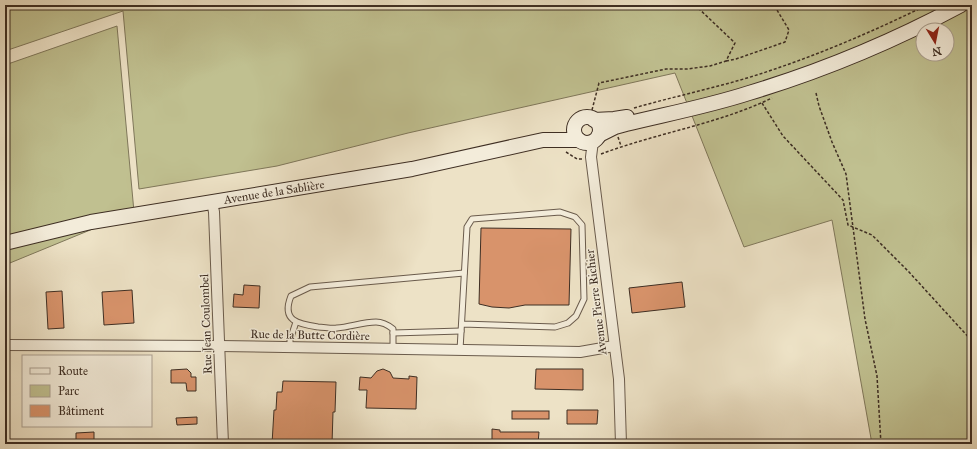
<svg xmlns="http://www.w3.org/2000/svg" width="977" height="449" viewBox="0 0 977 449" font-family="'IM FELL Great Primer',serif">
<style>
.green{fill:#c0c090;stroke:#7f775a;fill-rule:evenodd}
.building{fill:#d8936b;stroke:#3e2e23}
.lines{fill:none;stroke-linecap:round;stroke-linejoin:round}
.lane-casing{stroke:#6a5b4c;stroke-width:7}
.street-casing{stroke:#6a5b4c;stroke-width:12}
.secondary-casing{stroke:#3e2e23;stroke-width:16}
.path{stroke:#3e2e23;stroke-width:1.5;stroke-dasharray:3 2;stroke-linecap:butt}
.lane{stroke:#f3ecda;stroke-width:5}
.street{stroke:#f3ecda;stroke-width:10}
.secondary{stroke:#f3ecda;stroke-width:14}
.labels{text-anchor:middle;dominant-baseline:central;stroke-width:3;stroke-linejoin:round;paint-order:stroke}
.street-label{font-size:12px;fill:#3e2e23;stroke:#f3ecda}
</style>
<rect width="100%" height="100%" fill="#ede2c6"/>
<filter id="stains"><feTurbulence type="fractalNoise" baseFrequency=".005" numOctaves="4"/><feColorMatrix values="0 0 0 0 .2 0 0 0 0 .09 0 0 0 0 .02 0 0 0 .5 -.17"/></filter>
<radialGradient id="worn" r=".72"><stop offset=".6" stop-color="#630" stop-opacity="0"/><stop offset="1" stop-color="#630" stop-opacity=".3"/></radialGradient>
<g class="green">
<path d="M5 5H972V444H872L832 220 744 247 675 73 408 133 277 166 139 189 123 11 5 51ZM923 30H947V54H923Z"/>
<polygon points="117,26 134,212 5,265 5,65"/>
</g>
<g class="building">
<polygon points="481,228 571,229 569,305 525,305 509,308 492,307 479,304"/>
<polygon points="682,282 685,307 632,313 629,288"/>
<polygon points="244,285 260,286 259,308 233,307 234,294 243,295"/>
<polygon points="132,290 134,323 104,325 102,292"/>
<polygon points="62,291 64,328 48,329 46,292"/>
<polygon points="187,369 191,373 191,377 196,377 196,391 187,391 186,383 171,383 171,370"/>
<polygon points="383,369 390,372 393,378 409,379 409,376 417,377 416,409 366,408 367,390 359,390 360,377 371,378 377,371"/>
<polygon points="536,369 583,369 583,390 535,389"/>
<polygon points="283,381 336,382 335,412 333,412 332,444 272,444 274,410 276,410 277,392 282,392"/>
<polygon points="567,410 598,410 597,424 567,424"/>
<rect x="512" y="411" width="37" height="8"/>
<polygon points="197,417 197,424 177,425 176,418"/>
<polygon points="492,429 500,430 500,432 539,432 538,444 492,444"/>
<polygon points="94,432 94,444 76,444 76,433"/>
</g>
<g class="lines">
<g class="lane-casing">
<g id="lane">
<polyline points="393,333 461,331"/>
<polyline points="290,347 290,340 296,322"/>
<path d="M393 349V329C388 325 383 322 376 322 363 322 350 327 337 328 331 329 324 327 318 327 298 324 281 321 291 296L310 287 464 273"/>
<polyline points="460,350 467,227 472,219 560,212 575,217 582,225 584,299 576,316 568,323 555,327 462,324"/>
</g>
</g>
<g class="street-casing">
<g id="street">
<polyline points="593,141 591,157 619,379 621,444"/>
<polyline points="212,202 214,212 223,444"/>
<polyline points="5,345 220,346 580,352 614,346"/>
</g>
</g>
<g class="secondary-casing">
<g id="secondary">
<circle cx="587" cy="130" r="13"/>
<polyline points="594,120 614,119 627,117"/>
<path d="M599 135 615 127 626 124C667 114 709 106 749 93 822 71 894 41 961 5"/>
<polyline points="5,243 91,222 412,169 543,140 579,140"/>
</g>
</g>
<g class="path">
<polyline points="726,61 736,59 785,42 789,30 774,5"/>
<polyline points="816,93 819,106 832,142 846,174 865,319 877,376 881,444"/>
<polyline points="762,103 783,136 843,200 848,225 872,235 909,272 972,341"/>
<path d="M634 108C679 95 725 86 769 71 823 53 876 30 927 5"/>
<polyline points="592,110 599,83 666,69 687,69 710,66 726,61 735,43 695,5"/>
<polyline points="618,137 621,146"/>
<polyline points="566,152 577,159 582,159"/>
<path d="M601 154C657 133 718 124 772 98"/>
</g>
<use href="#lane" class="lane"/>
<use href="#street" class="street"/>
<use href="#secondary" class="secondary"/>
</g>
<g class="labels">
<g class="street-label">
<text transform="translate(274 192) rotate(-9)">Avenue de la Sablière</text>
<text transform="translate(596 302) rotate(-97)">Avenue Pierre Richier</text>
<text transform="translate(206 324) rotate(-92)">Rue Jean Coulombel</text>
<text transform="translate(310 335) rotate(1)">Rue de la Butte Cordière</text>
</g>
</g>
<rect width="977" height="449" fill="none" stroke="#ede2c6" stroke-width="20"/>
<rect x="6" y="6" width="965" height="437" fill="none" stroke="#3e2e23" stroke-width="2"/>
<rect x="10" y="10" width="957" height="429" fill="none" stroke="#3e2e23"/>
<rect x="22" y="355" width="130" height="72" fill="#f3ecda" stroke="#aba091"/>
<rect x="30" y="368" width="20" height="6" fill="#f3ecda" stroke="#aba091"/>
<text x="58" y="375" font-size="12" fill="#3e2e23">Route</text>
<rect x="30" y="385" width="20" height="12" fill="#c0c090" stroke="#aba091"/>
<text x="58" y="395" font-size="12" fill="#3e2e23">Parc</text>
<rect x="30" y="405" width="20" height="12" fill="#d8936b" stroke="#aba091"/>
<text x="58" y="415" font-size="12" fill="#3e2e23">Bâtiment</text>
<g transform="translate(935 42) rotate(170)"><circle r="19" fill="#f3ecda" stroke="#aba091"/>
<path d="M0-3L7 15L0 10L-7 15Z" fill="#8f2418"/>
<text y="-6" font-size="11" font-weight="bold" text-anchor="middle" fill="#3e2e23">N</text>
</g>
<rect width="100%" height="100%" filter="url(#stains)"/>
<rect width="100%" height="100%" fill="url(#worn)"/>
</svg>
